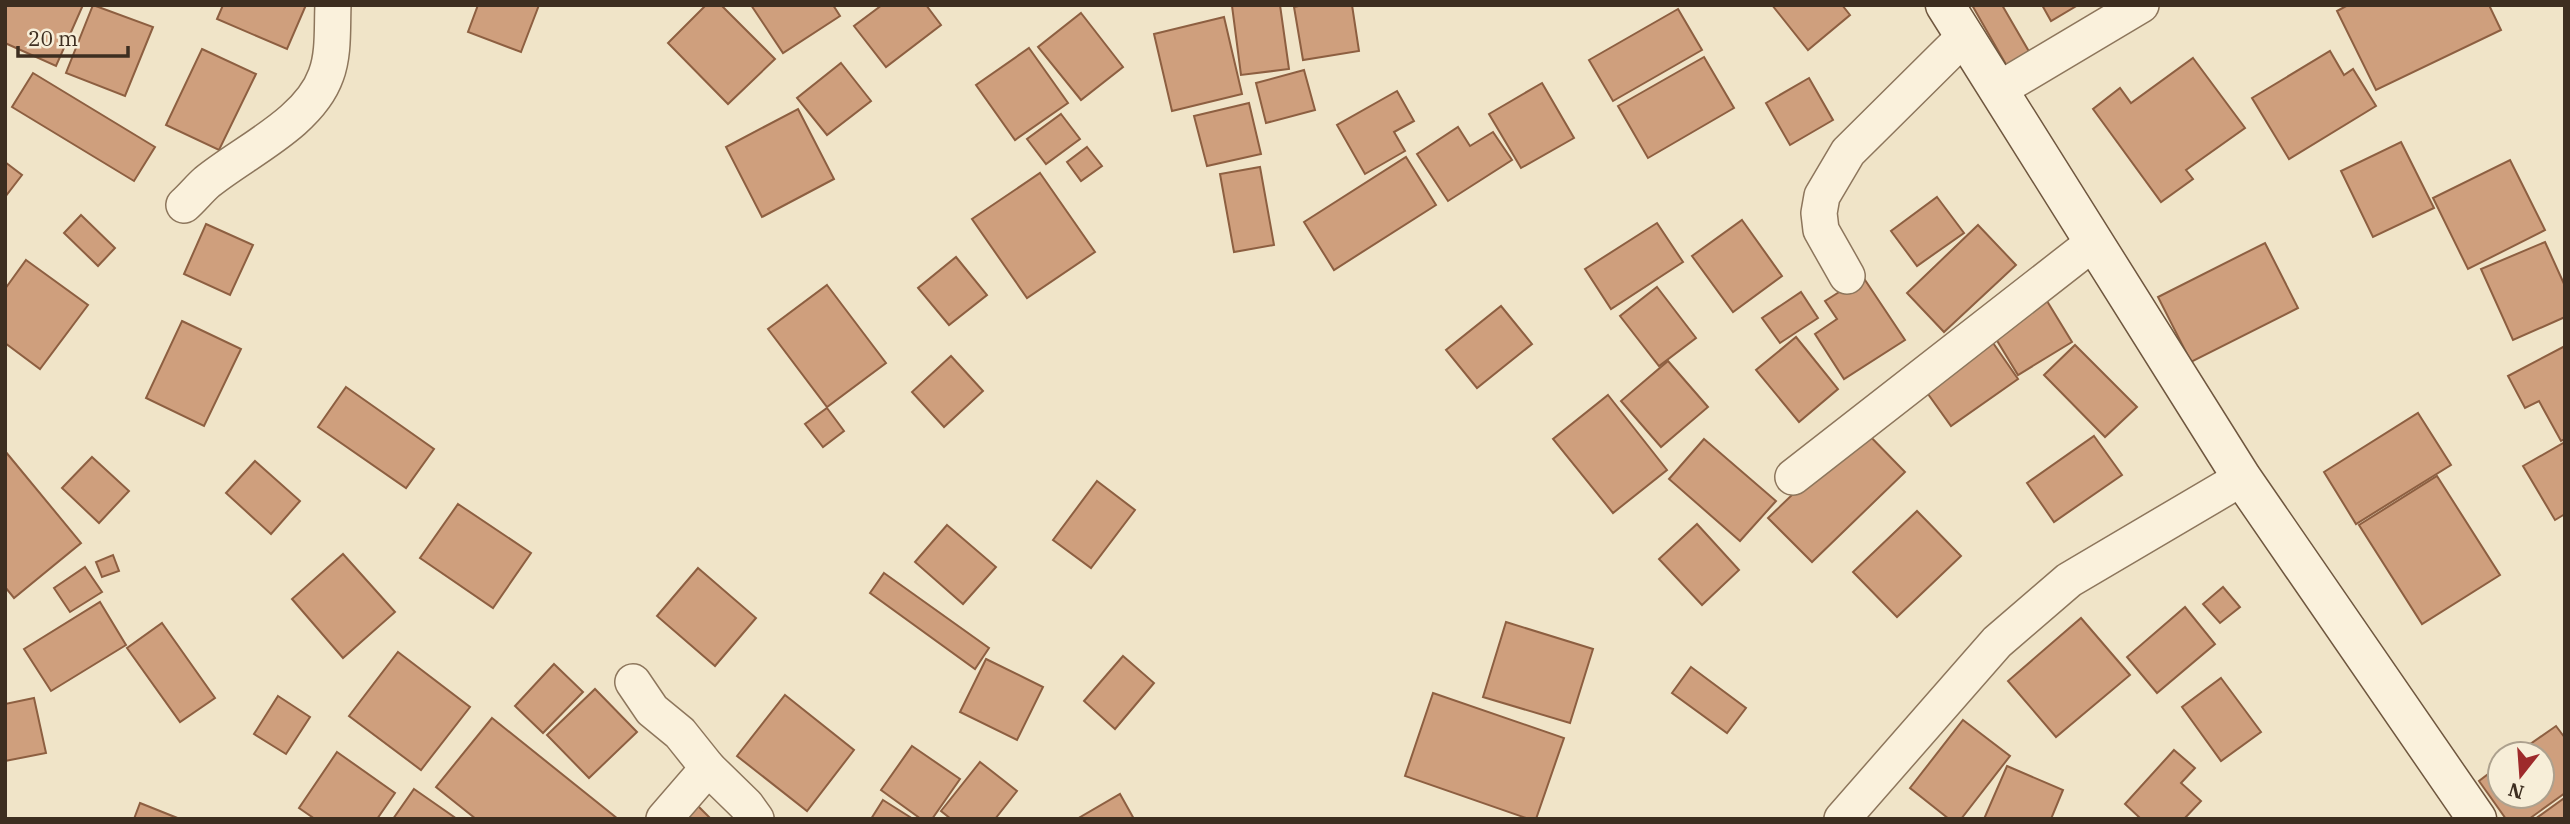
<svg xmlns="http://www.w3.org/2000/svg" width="2570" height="824" viewBox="0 0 2570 824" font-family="'IBM Plex Serif',serif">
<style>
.building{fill:#cf9f7d;stroke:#8d5f41;stroke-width:2}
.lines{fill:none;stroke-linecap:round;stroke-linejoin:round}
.street-casing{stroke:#8d765c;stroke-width:38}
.secondary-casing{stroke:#6f573f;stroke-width:41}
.street{stroke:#faf1dc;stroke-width:35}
.secondary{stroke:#faf1dc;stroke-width:38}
</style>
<rect width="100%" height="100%" fill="#f0e4c8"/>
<g class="building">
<polygon points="5,5 83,5 56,66 5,43"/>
<polygon points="93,5 153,27 125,96 66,73"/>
<polygon points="223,5 306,5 287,49 217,19"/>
<polygon points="478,5 539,5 521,52 468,32"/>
<polygon points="706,5 721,5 775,59 728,104 668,43"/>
<polygon points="751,5 833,5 840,16 783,53"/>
<polygon points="882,5 926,5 941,25 886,67 854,26"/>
<polygon points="1242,5 1280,5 1289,69 1241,75 1232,6"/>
<polygon points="1303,5 1352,5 1359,51 1303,60 1294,7"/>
<polygon points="1772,5 1842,5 1850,15 1808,50"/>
<polygon points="1972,5 2002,5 2031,55 2008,68"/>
<polygon points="2042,5 2078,5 2051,21"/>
<polygon points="2348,5 2489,5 2501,30 2376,90 2337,11"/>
<polygon points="1678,9 1702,50 1613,101 1589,60"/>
<polygon points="1081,13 1123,67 1081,100 1038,47"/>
<polygon points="1224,17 1242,94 1172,111 1154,34"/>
<polygon points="1029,48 1068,103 1015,140 976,85"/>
<polygon points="202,49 256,74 219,150 166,125"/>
<polygon points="2330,51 2344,75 2353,69 2376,106 2289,159 2252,98"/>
<polygon points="1704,57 1734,108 1648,158 1618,106"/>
<polygon points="2193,58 2245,128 2186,170 2193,179 2161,202 2093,109 2120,88 2131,103"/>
<polygon points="841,63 871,101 827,135 797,98"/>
<polygon points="1304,70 1315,110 1266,123 1256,83"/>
<polygon points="33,73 155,147 134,181 12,107"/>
<polygon points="1809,78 1833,120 1790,145 1766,103"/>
<polygon points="1542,83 1574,138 1521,168 1489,114"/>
<polygon points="1397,91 1414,121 1394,132 1405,151 1365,174 1337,125"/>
<polygon points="1249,103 1261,154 1207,166 1194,116"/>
<polygon points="798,109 834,179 762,217 726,147"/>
<polygon points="1061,114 1080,139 1046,164 1027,139"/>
<polygon points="1458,127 1470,146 1493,132 1512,160 1448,201 1417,154"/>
<polygon points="2401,142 2434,208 2373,237 2341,171"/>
<polygon points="1087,147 1102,166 1081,181 1067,162"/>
<polygon points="1406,157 1436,205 1334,270 1304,222"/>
<polygon points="2510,160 2545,230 2468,269 2433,198"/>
<polygon points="5,162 22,175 5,197"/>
<polygon points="1260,167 1274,245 1234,252 1220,174"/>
<polygon points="1040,173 1095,252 1027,298 972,219"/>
<polygon points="1937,197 1964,233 1917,266 1891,231"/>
<polygon points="81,215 115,248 98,266 64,233"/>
<polygon points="1742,220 1782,276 1733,312 1692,256"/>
<polygon points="1657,223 1683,262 1611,309 1585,269"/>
<polygon points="206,224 253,245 230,295 184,274"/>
<polygon points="1978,225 2016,265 1944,332 1907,293"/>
<polygon points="2545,242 2565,286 2565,317 2513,340 2481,269"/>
<polygon points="2265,243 2298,308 2191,362 2158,297"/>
<polygon points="956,257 987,295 949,325 918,288"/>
<polygon points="26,260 88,305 40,369 5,343 5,289"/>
<polygon points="1863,277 1905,340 1844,379 1815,334 1837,319 1825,301"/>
<polygon points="827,285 886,363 827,407 768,329"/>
<polygon points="1657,287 1696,338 1659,366 1620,316"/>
<polygon points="1801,292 1818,318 1780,343 1762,318"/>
<polygon points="2047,301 2072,342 2018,375 1993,334"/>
<polygon points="1501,306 1532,344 1477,388 1446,350"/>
<polygon points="182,321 241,349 204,426 146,398"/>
<polygon points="1796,337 1838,389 1799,422 1756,370"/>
<polygon points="1991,340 2018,379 1951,426 1923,387"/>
<polygon points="2075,345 2137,407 2105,437 2044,375"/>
<polygon points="2565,346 2565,439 2561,441 2539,401 2525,408 2508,376"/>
<polygon points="951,356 983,391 944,427 912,392"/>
<polygon points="1668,361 1708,407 1661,447 1621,401"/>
<polygon points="346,387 434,449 406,488 318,427"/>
<polygon points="1608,395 1667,470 1613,513 1553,439"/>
<polygon points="827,408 844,431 823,447 805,424"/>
<polygon points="2418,413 2451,465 2356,524 2324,472"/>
<polygon points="1862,428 1905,472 1812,562 1768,518"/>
<polygon points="2094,436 2122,475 2054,522 2027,483"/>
<polygon points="1704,439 1776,501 1740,541 1669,479"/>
<polygon points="2565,442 2565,514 2555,520 2523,466"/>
<polygon points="5,451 81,543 14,598 5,587"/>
<polygon points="92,457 129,491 99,523 62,488"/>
<polygon points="255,461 300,501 271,534 226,493"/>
<polygon points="2437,476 2500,575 2422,624 2359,525"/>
<polygon points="1097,481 1135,510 1091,568 1053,540"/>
<polygon points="458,504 531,553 493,608 420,558"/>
<polygon points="1917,511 1961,556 1897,617 1853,572"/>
<polygon points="1697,524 1739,570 1702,605 1659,559"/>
<polygon points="947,525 996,567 963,604 915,562"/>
<polygon points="343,554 395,612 343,658 292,599"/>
<polygon points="113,555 119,571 102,577 96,562"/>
<polygon points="85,567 102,592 70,612 54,588"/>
<polygon points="698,568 756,618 715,666 657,616"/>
<polygon points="884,573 989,648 975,669 870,593"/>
<polygon points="2223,587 2240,607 2220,623 2203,604"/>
<polygon points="100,602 126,645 51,691 24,649"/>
<polygon points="2185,607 2215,644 2157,693 2127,657"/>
<polygon points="2081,618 2130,675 2056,737 2008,681"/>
<polygon points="1506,622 1593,649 1570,723 1483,697"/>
<polygon points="162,623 215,698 180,722 127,648"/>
<polygon points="398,652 470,707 421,770 349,716"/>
<polygon points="1123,656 1154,683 1115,729 1084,701"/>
<polygon points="986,659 1043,687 1017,740 960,712"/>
<polygon points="554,664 583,692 543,733 515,706"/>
<polygon points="1691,667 1746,708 1727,733 1672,693"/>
<polygon points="2221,678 2261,732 2221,761 2182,707"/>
<polygon points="595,689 637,732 589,778 547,735"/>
<polygon points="1433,693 1564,738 1536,819 1529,819 1405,776"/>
<polygon points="785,695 854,750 807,811 737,756"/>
<polygon points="278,696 310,717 286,754 254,734"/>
<polygon points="34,698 46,753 5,761 5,704"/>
<polygon points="492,718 618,819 476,819 436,787"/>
<polygon points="1963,720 2010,756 1961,819 1949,819 1910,788"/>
<polygon points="2556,726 2565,738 2565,793 2529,819 2506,819 2479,781 2500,765 2500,796 2542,796 2542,754 2516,754"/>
<polygon points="912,746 960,779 932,819 921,819 881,790"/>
<polygon points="2174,750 2195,768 2181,783 2201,801 2184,819 2141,819 2125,804"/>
<polygon points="337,752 395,793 377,819 315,819 299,808"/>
<polygon points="980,762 1017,791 995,819 951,819 941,811"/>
<polygon points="2007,766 2063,790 2051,819 1984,819"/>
<polygon points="414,789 457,819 393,819"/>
<polygon points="1120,794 1134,819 1077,819"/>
<polygon points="2563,799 2565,802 2565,819 2535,819"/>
<polygon points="883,800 913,819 871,819"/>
<polygon points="140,803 180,819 134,819"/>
<polygon points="695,803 711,819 680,819"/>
</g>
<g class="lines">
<g class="street-casing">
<g id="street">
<polyline points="1998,90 2141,5"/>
<path d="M184 205C192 198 199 189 207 182 245 151 309 123 326 75 334 54 332 28 333 5"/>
<polyline points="1847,276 1821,230 1819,213 1822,196 1848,152 1964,37"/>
<polyline points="1793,477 2093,243"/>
<polyline points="633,682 652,710 680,733 708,768 746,805 756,819"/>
<polyline points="664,819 708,768"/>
<polyline points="1842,819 1997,642 2069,580 2242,478"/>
</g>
</g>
<g class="secondary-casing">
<polyline id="secondary" points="1945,5 2242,478 2477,819"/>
</g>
<use href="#street" class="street"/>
<use href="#secondary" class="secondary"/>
</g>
<rect width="2570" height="824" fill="none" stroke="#3d2e20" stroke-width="14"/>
<g transform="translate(2521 775) rotate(197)"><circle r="33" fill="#f7eed8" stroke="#ada18e" stroke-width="2"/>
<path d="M0-5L12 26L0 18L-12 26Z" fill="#9e2a2b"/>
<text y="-10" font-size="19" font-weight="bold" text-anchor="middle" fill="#3d2e20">N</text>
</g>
<path d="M18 46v10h110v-10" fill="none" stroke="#3d2e20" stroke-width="3.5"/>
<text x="28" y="46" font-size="21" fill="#3d2e20" stroke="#f7eed8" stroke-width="5" paint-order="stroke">20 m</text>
</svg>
